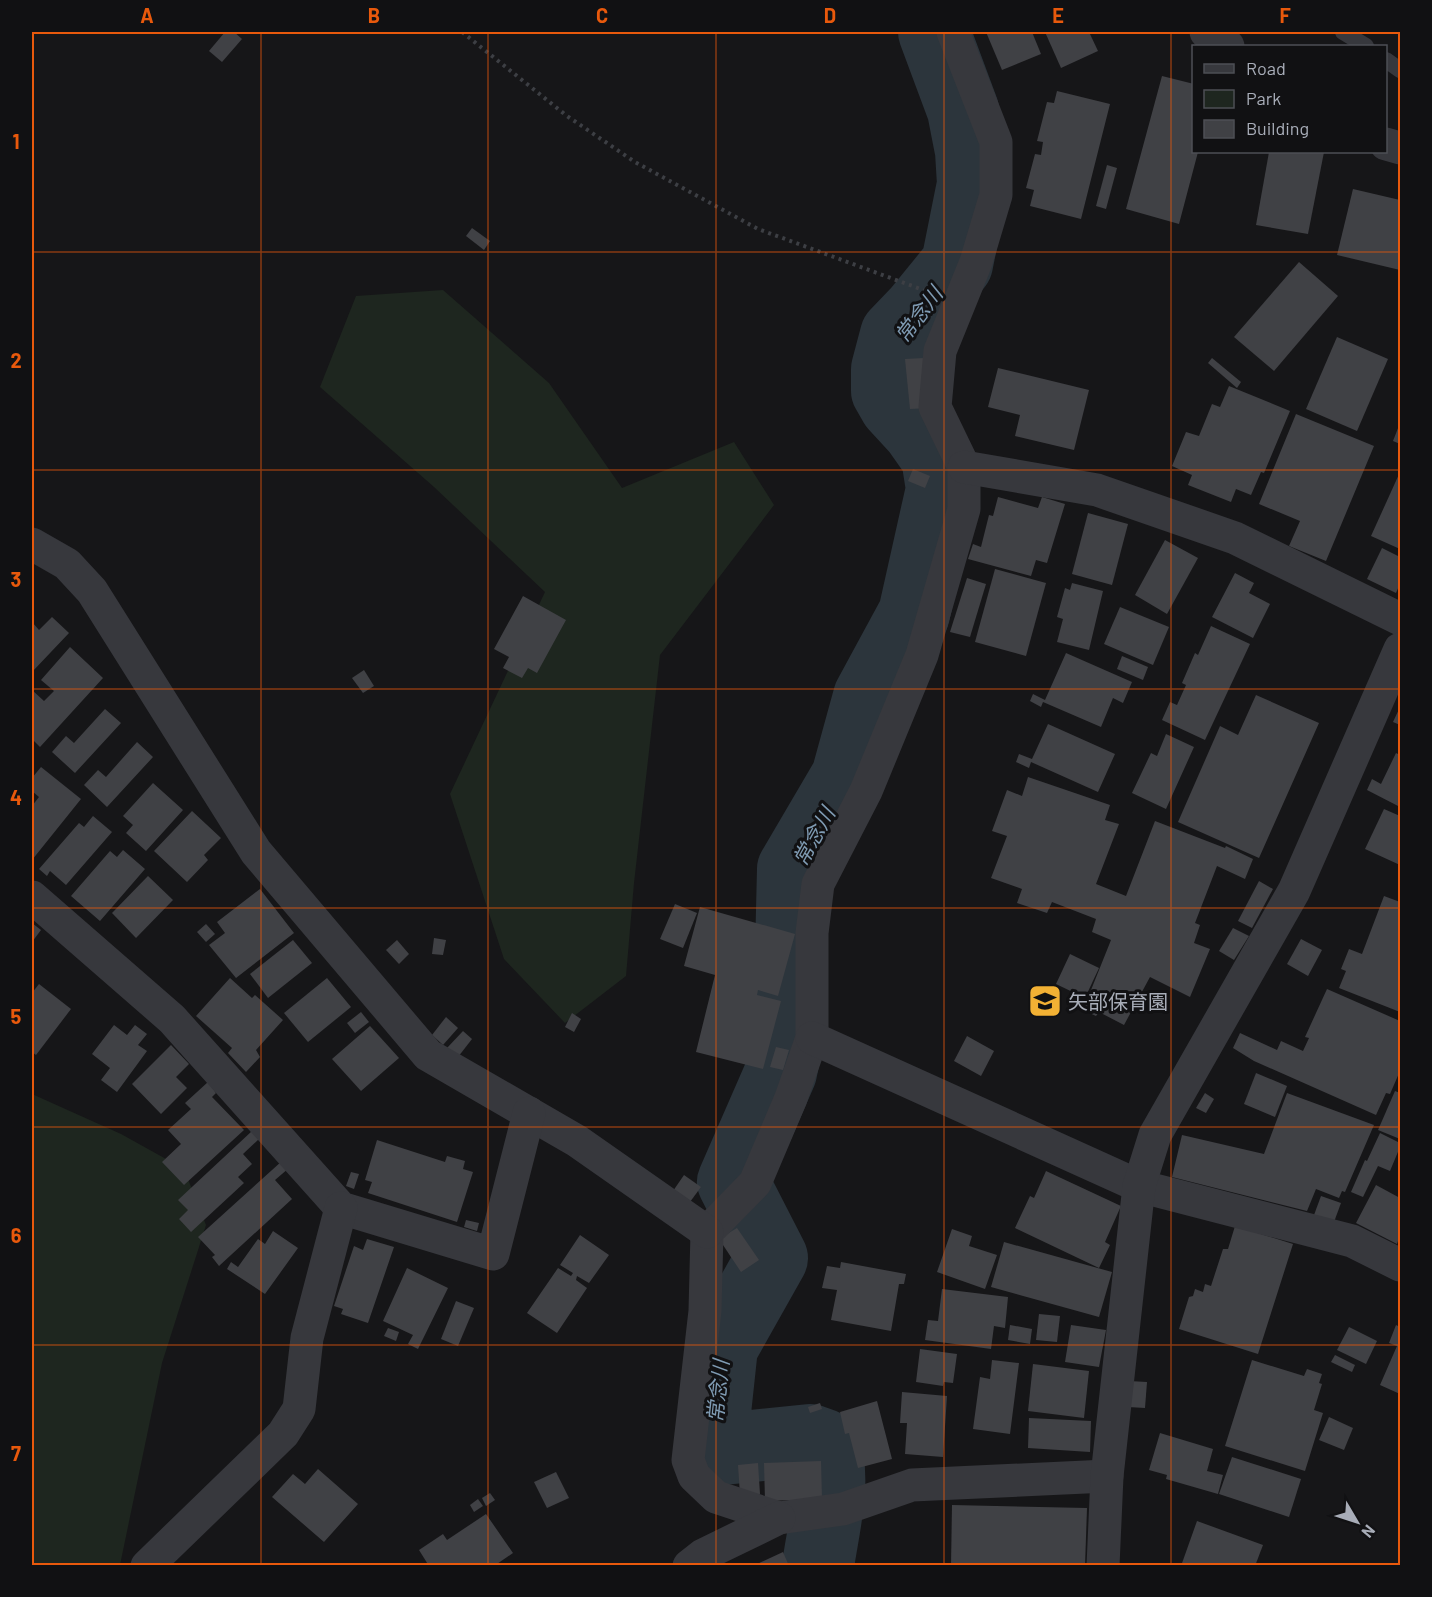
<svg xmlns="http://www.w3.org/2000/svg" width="1432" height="1597" viewBox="0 0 1432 1597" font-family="Barlow,'Noto Sans JP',sans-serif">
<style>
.green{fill:#1e261f}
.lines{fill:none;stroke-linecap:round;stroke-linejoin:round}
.river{stroke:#2c353c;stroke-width:72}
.building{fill:#404145}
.path{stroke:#3d3f44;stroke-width:4;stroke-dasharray:3 4.5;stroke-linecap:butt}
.lane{stroke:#37383d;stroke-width:16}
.street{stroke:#37383d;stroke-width:33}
.grid{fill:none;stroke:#e8590c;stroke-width:1.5;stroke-opacity:0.55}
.labels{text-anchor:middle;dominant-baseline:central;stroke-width:6;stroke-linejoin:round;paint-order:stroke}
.poi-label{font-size:20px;fill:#a8adb8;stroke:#111113;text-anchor:start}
.water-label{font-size:21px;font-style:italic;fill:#7f9bb3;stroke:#111113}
.neatline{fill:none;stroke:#e8590c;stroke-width:2}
.grid-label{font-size:20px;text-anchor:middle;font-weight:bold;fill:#e8590c}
</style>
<rect width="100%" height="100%" fill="#161618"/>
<g class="green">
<polygon points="443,290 549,383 622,488 734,442 774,505 660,655 634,883 626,976 565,1023 504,959 450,794 545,592 434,487 320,387 356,296"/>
<polygon points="32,1094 121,1134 184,1169 206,1225 162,1363 120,1565 32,1565"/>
</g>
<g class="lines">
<path class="river" d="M818 1566C823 1529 837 1480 824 1445L810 1440 723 1449 716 1443 713 1431 722 1347 772 1258 733 1182 781 1072 789 1034 793 869 847 777 869 697 914 614 942 489 937 457 918 430 895 405 887 391V369L896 335 918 312 957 264 973 184 971 151 963 110 934 32"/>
</g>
<g class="building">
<polygon points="225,32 234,32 242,39 222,62 209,51"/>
<polygon points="986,32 1032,32 1041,54 1002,70"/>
<polygon points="1045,32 1089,32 1098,51 1061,68"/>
<polygon points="1162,76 1194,84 1194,152 1198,152 1179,224 1126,209"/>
<polygon points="1057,91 1110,104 1081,219 1030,206 1034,190 1026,188 1035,154 1041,155 1043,142 1037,141 1047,102 1054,103"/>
<polygon points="1269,152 1324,152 1308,234 1256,225"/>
<polygon points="1107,165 1117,168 1106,209 1096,206"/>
<polygon points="1353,189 1400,200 1400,270 1337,255"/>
<polygon points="472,228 490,241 484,250 466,236"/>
<polygon points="1299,262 1338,296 1274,371 1234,337"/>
<polygon points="1337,337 1388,359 1357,431 1306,409"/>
<polygon points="924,358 928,408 910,409 905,359"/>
<polygon points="1212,358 1241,382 1237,388 1208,363"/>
<polygon points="998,368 1089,390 1074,450 1015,436 1020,415 988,407"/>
<polygon points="1229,386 1290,411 1264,473 1261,472 1251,495 1236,489 1231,502 1188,485 1192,475 1172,466 1186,432 1199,436 1212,404 1220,407"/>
<polygon points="1296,414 1374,446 1326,561 1289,546 1300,521 1259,504"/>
<polygon points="1400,423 1400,444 1393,441"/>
<polygon points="913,469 930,476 925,488 908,481"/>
<polygon points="1400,472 1400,549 1371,536"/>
<polygon points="998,497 1038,508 1042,497 1065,504 1047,563 1036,560 1031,576 968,559 973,544 981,547 989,515 993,516"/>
<polygon points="1088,513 1128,524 1112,585 1072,574"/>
<polygon points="1165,540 1198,558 1167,614 1135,595"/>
<polygon points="1382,548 1400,557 1400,584 1396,593 1367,579"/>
<polygon points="995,569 1046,583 1026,656 975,642"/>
<polygon points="1235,573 1254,583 1249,593 1270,604 1253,638 1212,617"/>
<polygon points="967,578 986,584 970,637 950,632"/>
<polygon points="1072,583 1103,591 1089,650 1057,642 1063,619 1057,617 1065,588 1070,590"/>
<polygon points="523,596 566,620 537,673 528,668 522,678 503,668 509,657 494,649"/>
<polygon points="1120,607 1169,627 1153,665 1104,644"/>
<polygon points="52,617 69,633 32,672 32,622 39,630"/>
<polygon points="1211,626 1250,644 1205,740 1162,720 1170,702 1177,705 1186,685 1182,683 1195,653 1198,655"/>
<polygon points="70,647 103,678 40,747 32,739 32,690 44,701 54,691 41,680"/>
<polygon points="1066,653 1132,682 1123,703 1113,698 1101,727 1043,702 1041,707 1030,701 1033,694 1045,700"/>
<polygon points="1122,656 1148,667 1143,680 1117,669"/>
<polygon points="364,670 374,686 363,693 352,678"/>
<polygon points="1256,695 1319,723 1259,858 1178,822 1220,726 1238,735"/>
<polygon points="1400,707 1400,725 1393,722"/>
<polygon points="105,709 121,723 75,773 52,752 66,736 74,743"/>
<polygon points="1048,724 1115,754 1098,792 1031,762 1029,768 1016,762 1019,754 1032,759"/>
<polygon points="1166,734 1194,747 1166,809 1132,793 1151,753 1157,756"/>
<polygon points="137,742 153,757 107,807 84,785 98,770 106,777"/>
<polygon points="1396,753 1400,755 1400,807 1367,790 1372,779 1381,784"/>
<polygon points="41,767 81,799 32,860 32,806 39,797 32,791 32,778"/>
<polygon points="1028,777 1110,805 1105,820 1119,824 1096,884 1126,896 1155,821 1225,848 1226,846 1253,859 1245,879 1217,866 1195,923 1200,925 1194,943 1210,949 1190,997 1150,977 1124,1025 1099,1012 1096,1016 1083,1010 1111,940 1092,932 1096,919 1052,902 1047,913 1017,903 1022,889 991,878 1007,836 992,831 1007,790 1022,796"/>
<polygon points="153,783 183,810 146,851 126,833 133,825 123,816"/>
<polygon points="1384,809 1400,816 1400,865 1365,849"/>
<polygon points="192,811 221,838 204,855 208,860 187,882 154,851"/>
<polygon points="93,816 112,832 66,885 50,871 47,876 39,869 79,823 84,827"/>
<polygon points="123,850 145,869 100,921 71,896 110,851 117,857"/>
<polygon points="148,876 173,900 136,938 112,913"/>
<polygon points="1259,881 1273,889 1252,928 1238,921"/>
<polygon points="260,889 294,933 236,978 209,945 225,933 217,922"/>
<polygon points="1384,896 1400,902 1400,1012 1339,988 1346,971 1341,969 1349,949 1362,954"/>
<polygon points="675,904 697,913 683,948 660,939"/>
<polygon points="700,907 795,934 778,996 758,990 757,995 781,1001 763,1069 696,1052 715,975 684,966"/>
<polygon points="32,923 41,930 32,942"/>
<polygon points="206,924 215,934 206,942 197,932"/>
<polygon points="1233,928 1249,936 1234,960 1219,951"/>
<polygon points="434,938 446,940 443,955 432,954"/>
<polygon points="1301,939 1322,950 1308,976 1287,964"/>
<polygon points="293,940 312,963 268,998 250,974"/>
<polygon points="397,940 409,954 399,964 386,950"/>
<polygon points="1070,954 1099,968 1085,998 1056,984"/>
<polygon points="230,978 252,998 255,995 283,1020 256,1050 260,1057 246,1072 228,1053 232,1048 196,1016"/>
<polygon points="327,978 351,1007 308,1042 284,1013"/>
<polygon points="39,984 71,1009 36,1055 32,1052 32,993"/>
<polygon points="1327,989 1400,1021 1400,1071 1390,1094 1386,1093 1376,1115 1254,1061 1233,1048 1240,1033 1277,1050 1281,1041 1303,1051 1309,1038 1305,1037"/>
<polygon points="361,1012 369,1022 355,1033 347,1023"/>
<polygon points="572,1013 581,1019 574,1032 565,1027"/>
<polygon points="446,1017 458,1028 443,1045 432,1035"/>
<polygon points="114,1025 127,1035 135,1025 147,1034 138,1045 147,1051 117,1092 101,1080 110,1068 92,1054"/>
<polygon points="370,1026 399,1058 361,1091 332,1059"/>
<polygon points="463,1031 472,1039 458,1057 447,1048"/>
<polygon points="967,1036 994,1051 981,1076 954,1061"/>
<polygon points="171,1045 189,1064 176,1077 187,1088 161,1114 132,1084"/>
<polygon points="776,1047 789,1050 783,1070 770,1067"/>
<polygon points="1256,1073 1287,1086 1275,1117 1244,1104"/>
<polygon points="208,1082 216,1093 212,1097 244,1130 184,1185 162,1162 181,1144 168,1130 191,1109 185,1103"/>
<polygon points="1395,1091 1400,1093 1400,1139 1378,1130"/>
<polygon points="1205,1093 1214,1099 1206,1113 1196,1108"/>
<polygon points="1287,1093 1374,1125 1345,1192 1342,1191 1339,1198 1316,1189 1307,1211 1172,1177 1182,1135 1264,1154"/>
<polygon points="252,1131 259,1139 243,1154 252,1164 238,1177 244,1183 191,1232 179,1219 188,1210 178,1200"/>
<polygon points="1380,1133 1400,1143 1400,1147 1390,1171 1378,1166 1363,1197 1351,1192 1365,1160 1367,1161"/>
<polygon points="377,1140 445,1162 447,1156 465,1161 463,1169 473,1172 457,1222 368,1193 372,1182 365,1180"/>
<polygon points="282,1161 289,1168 275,1180 292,1199 219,1266 212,1257 215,1255 198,1237"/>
<polygon points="1046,1171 1121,1206 1105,1242 1110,1245 1099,1268 1015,1228 1030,1196 1034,1198"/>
<polygon points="351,1172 359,1174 354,1189 346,1186"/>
<polygon points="684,1175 701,1187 690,1202 673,1191"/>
<polygon points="1376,1185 1400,1198 1400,1242 1398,1241 1397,1244 1356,1223"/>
<polygon points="1321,1196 1341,1203 1334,1222 1314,1215"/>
<polygon points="466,1220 479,1223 477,1231 464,1227"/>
<polygon points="1235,1226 1293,1244 1258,1354 1179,1329 1189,1297 1193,1296 1195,1289 1203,1292 1205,1284 1211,1286 1223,1249 1228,1249"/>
<polygon points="737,1228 759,1260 741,1272 719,1239"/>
<polygon points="952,1229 972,1236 969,1246 997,1255 985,1289 937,1272"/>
<polygon points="273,1231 298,1248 265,1294 227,1269 231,1262 238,1267 258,1239 265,1244"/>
<polygon points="580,1235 609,1255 589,1283 577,1276 576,1280 587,1288 557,1333 527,1313 558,1268 571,1276 573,1273 560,1265"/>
<polygon points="367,1239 394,1247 368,1323 341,1314 343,1309 334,1306 354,1246 363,1250"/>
<polygon points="1004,1242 1112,1272 1099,1317 991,1287"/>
<polygon points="841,1262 906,1274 904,1284 899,1284 891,1331 831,1320 837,1290 822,1288 827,1266 840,1268"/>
<polygon points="407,1268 448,1288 418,1349 408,1344 413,1335 383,1321"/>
<polygon points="942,1289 1008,1297 1005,1328 994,1326 991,1349 925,1340 928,1320 938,1321"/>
<polygon points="456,1301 474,1308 458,1346 441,1339"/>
<polygon points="1039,1314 1060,1316 1057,1342 1036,1340"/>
<polygon points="1010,1325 1032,1329 1030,1344 1008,1340"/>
<polygon points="1071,1325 1106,1330 1099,1367 1065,1362"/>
<polygon points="1396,1325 1400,1327 1400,1394 1380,1385 1397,1346 1389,1343"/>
<polygon points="1349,1327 1377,1341 1366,1364 1337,1350"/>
<polygon points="388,1328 399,1332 396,1341 384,1336"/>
<polygon points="920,1349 957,1354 953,1383 944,1382 943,1386 916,1382"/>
<polygon points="1335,1355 1355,1365 1352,1372 1331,1362"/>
<polygon points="992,1360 1019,1363 1010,1434 973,1429 980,1377 990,1379"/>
<polygon points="1252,1360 1304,1376 1307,1369 1322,1374 1319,1383 1322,1384 1314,1410 1323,1413 1305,1471 1225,1446"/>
<polygon points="1033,1364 1089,1371 1084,1418 1028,1411"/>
<polygon points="1129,1381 1147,1382 1145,1408 1128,1407"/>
<polygon points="902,1392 947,1396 943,1457 905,1454 907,1423 900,1423"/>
<polygon points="877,1401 892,1459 858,1468 849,1433 845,1434 840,1412"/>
<polygon points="820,1403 822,1409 810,1413 808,1407"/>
<polygon points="1329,1417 1353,1428 1344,1450 1319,1440"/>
<polygon points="1029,1418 1091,1421 1090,1452 1028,1448"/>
<polygon points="1160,1433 1213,1449 1207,1471 1223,1475 1218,1494 1166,1479 1167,1475 1149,1470"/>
<polygon points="1232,1457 1301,1479 1289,1517 1219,1494"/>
<polygon points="821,1461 822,1499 765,1501 764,1463"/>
<polygon points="758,1463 760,1494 740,1495 738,1465"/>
<polygon points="318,1469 358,1504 324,1542 272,1497 293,1474 305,1484"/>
<polygon points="556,1472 569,1498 547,1508 534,1482"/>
<polygon points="490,1493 495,1500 486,1506 482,1498"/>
<polygon points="478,1499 483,1506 474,1512 470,1505"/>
<polygon points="952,1505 1087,1508 1085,1566 951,1566"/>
<polygon points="486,1514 513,1553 494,1566 429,1566 419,1550 443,1534 447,1540"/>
<polygon points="1197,1521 1263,1545 1255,1566 1181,1566"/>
<polygon points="783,1552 789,1566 753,1566"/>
</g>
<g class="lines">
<polyline class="path" points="462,32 567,116 635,162 758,229 926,291"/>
<g class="lane">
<polyline points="1343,32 1366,46"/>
<polyline points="1386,60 1400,70"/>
</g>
<g class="street">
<polyline points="953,32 996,142 996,195 976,262 940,351 935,407 964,467 964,509 922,655 866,791 818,884 812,933 812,1038 791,1098 755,1183 707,1232 705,1311 688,1460 694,1476 716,1497 779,1518 843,1509 912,1485 1107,1476"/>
<polyline points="1206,32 1228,46"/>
<polyline points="1386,144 1400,148"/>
<polyline points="964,467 1097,490 1235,538 1400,619"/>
<polyline points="32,544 67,564 92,591 256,852 428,1055 577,1141 707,1232"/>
<polyline points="32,897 172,1019 341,1208 493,1254 529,1113"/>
<polyline points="812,1038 1139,1186 1352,1241 1400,1265"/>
<polyline points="147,1566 283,1434 299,1409 307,1338 341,1208"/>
<polyline points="689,1566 703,1555 779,1518"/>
<polyline points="1103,1566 1107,1476 1139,1186 1155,1135 1294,891 1400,649"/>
</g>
</g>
<path class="grid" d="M261 32V1566M488 32V1566M716 32V1566M944 32V1566M1171 32V1566M32 252H1400M32 470H1400M32 689H1400M32 908H1400M32 1127H1400M32 1345H1400"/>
<defs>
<g id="school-square" transform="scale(1.725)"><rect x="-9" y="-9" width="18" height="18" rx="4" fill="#f2b134" stroke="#111113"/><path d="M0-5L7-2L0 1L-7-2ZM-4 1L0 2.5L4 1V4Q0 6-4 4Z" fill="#111"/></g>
</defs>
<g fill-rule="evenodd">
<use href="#school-square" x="1045" y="1001"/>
</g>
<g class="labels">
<g class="poi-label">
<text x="1068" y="1001">矢部保育園</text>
</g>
<g class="water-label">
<text transform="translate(918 314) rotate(-53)">常念川</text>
<text transform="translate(813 836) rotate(-61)">常念川</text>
<text transform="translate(717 1391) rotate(-84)">常念川</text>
</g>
</g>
<rect width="1432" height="1597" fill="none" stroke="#111113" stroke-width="66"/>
<rect x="1192" y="45" width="195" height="108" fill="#111113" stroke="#4d4f55" stroke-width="1.5"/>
<rect x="1204" y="64" width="30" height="9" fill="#37383d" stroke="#4d4f55" stroke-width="1.5"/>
<text x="1246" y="75" font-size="18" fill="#a8adb8">Road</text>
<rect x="1204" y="90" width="30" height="18" fill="#1e261f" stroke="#4d4f55" stroke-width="1.5"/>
<text x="1246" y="105" font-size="18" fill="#a8adb8">Park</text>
<rect x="1204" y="120" width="30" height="18" fill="#404145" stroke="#4d4f55" stroke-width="1.5"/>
<text x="1246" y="135" font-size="18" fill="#a8adb8">Building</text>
<g transform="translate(1357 1522) rotate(129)" stroke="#111113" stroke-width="4.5" paint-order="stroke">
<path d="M0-4.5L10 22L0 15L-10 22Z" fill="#a8adb8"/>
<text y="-9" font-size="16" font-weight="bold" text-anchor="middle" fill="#a8adb8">N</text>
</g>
<rect x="33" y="33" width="1366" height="1531" class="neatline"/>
<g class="grid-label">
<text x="147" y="23">A</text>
<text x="374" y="23">B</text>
<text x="602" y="23">C</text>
<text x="830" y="23">D</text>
<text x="1058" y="23">E</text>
<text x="1285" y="23">F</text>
<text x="16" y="149">1</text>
<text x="16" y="368">2</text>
<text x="16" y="587">3</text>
<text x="16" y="805">4</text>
<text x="16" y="1024">5</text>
<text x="16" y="1243">6</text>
<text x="16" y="1461">7</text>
</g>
</svg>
